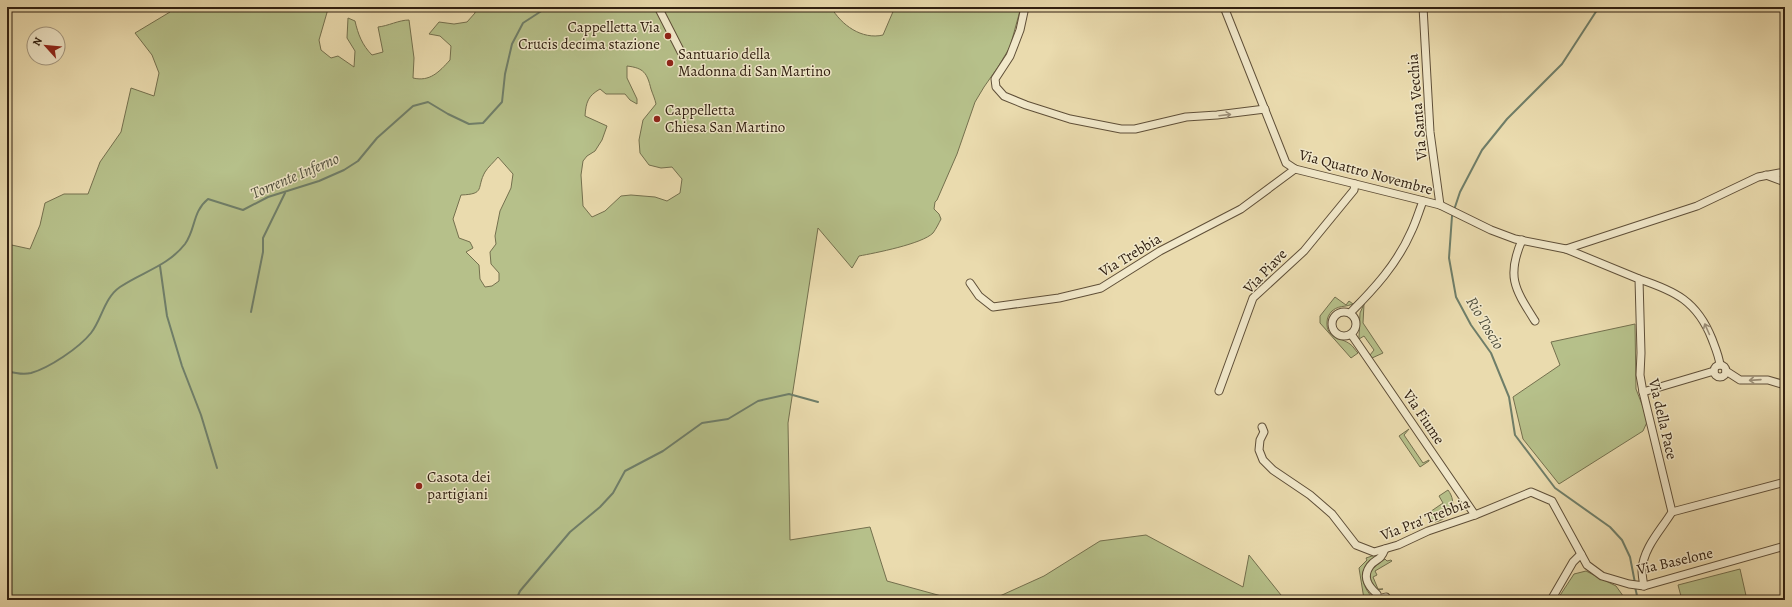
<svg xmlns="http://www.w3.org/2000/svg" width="1792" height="607" viewBox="0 0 1792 607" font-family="Alegreya,serif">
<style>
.green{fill:#b6c08a;stroke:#74704e;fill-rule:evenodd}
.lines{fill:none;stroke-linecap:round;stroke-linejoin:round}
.stream{stroke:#6f7e69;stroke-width:2}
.minor-casing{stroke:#5f4f38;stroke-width:9}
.minor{stroke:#f1e8ca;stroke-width:7}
.oneway{stroke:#9b8e77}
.poi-dot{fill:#8f2418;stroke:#f1e8ca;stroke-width:1.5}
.labels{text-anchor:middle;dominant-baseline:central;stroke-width:3;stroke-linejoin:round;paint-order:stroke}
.poi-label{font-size:15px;fill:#312011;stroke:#f1e8ca;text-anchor:start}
.street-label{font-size:15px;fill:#312011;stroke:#f1e8ca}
.water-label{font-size:16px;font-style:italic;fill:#504f3d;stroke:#f1e8ca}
</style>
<rect width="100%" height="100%" fill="#eadbae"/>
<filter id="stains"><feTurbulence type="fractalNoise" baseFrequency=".005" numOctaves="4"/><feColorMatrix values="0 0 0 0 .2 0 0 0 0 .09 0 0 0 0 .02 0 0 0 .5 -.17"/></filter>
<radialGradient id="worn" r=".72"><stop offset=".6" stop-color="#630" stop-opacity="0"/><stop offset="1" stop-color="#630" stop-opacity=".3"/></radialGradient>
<g class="green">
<path d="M168 7H327L328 9 319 40 321 50 331 58 338 56 354 67 355 51 347 38 348 18 355 21C358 34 362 45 372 55L383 52 378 27C388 26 399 20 409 20L414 58 413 78C430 82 439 72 450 60L451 46 440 36 429 34 439 22 454 24 467 22 475 13V7H831C841 25 862 40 883 35L895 7H1021L1010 47 998 67 984 87 975 102 957 154 937 200 935 202 934 209 939 214 941 219C939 223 936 229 933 233 922 244 875 253 859 256L852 268 818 228 788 423 790 540 870 527 887 581 956 600H7V244L30 249 40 225 45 203 64 194H88L100 162 121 132 131 88 154 96 159 73 152 55 135 33 170 12ZM627 66C644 68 647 73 651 89 653 95 655 99 656 104L643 120 639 140 640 153 649 165 661 168 672 167 682 179 680 193 667 201 655 197 631 195 621 196 605 211 592 217 583 206 581 175 583 161 587 156 595 151 602 140 607 126 585 116C586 102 588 96 600 89L606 94H625L630 100 637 104V99L627 78ZM498 157 513 174 511 188 500 211 495 236 496 244 490 252 491 264 499 273V281L492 286 485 287 480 279 479 265 466 252 473 248 470 242 459 238 453 219 461 195C486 194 476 188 485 172 488 167 494 162 498 157Z"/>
<path d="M1335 297 1346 305 1349 301 1353 304 1359 298 1360 299C1348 310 1341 303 1332 311 1329 314 1327 318 1327 322 1326 338 1340 337 1350 344 1353 346 1355 350 1358 353L1351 358 1320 323V316Z"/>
<polygon points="1364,304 1363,323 1383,353 1372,358 1370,355 1374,350 1364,336 1359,339 1359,337 1360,313"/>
<polygon points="1635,324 1636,389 1648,420 1643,431 1559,484 1523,439 1513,397 1560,365 1551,342"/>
<polygon points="1409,429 1404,435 1423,463 1429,460 1429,461 1420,467 1399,436"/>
<path d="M1448 490C1458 503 1451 519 1435 522L1427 514 1443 503 1439 496Z"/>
<polygon points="1146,535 1243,587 1249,555 1285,600 991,600 1044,576 1100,541"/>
<path d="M1378 554V556C1360 567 1358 581 1372 597L1358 600 1364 599 1359 568 1367 560 1366 558Z"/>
<path d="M1385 559 1387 561 1391 560 1392 561 1375 571 1377 575 1373 577 1378 589H1383L1377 590C1371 583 1369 579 1371 569Z"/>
<polygon points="1740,569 1747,600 1682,600 1678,585"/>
<polygon points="1586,571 1616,586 1626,600 1557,600 1574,574"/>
</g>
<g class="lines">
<g class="stream">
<polyline points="1599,7 1562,64 1507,119 1482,150 1460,192 1452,216 1449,258 1456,297 1471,325 1491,353 1509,397 1515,435 1555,488 1610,527 1622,540 1630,557 1635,583"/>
<polyline points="160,266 167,316 182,366 201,415 217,468"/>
<polyline points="251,312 263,252 263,238 285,193"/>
<path d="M7 371C14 373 23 375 31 373 49 368 79 348 91 333 102 319 104 298 120 287 142 272 168 266 185 244 196 229 192 212 208 199L243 210 268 197 319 181 344 170 358 161 377 138 413 106 428 102 448 114 469 124 483 123 502 102 505 74 512 44 523 23 543 10 545 7"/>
<polyline points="1635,587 1638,600"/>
<polyline points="516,600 520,591 570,532 600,507 613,493 625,471 663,451 702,423 728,419 758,401 789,394 818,402"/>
</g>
<g class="minor-casing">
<g id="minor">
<polyline points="658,7 681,52"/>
<polyline points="1025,7 1020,30 1010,56 995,79 996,87 1004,96 1026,105 1070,119 1121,129 1135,129 1186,117 1217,115 1265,109"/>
<polyline points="1224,7 1286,163 1295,169 1440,205 1491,230 1515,239 1566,249 1697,206 1758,177 1785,172"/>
<polyline points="1423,7 1430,132 1440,205"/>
<polyline points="1766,175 1785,182"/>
<path d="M1522 240C1506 277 1515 289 1535 321"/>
<path d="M1566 249 1639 279 1641 353 1640 375 1643 392 1672 512C1661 530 1643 548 1642 570 1642 575 1643 581 1644 586"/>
<path d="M1639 279C1675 291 1697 301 1712 339 1715 347 1719 356 1720 365"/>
<polyline points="970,283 979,296 993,307 1059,298 1101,288 1160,251 1241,209 1295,169"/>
<circle cx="1344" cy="324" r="12"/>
<path d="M1350 313C1374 289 1397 264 1411 232 1416 222 1419 211 1423 201"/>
<polyline points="1351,334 1475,515"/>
<circle cx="1720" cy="371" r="6"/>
<polyline points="1726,371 1740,380 1768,380 1785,385"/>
<polyline points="1219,391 1253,298 1304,251 1354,190 1355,184"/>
<polyline points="1643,392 1714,371"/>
<polyline points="1262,427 1264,432 1260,440 1259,450 1263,460 1273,470 1310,495 1332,514 1356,545 1374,552 1398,545 1428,531 1475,515 1531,492 1552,501 1587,565 1602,576 1629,584 1644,586 1785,546"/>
<polyline points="1672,512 1785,482"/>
<path d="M1377 594C1368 586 1362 577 1370 566 1376 558 1380 562 1385 549"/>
<polyline points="1374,600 1386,597 1387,600"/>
<polyline points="1551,600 1573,562 1581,554"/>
</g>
</g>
<use href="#minor" class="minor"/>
</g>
<defs><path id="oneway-shaft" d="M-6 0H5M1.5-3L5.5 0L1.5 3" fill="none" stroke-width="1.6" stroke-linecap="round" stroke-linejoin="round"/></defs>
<g class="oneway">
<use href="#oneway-shaft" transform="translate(1225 115) rotate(-7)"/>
<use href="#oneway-shaft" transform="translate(1707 329) rotate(-114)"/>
<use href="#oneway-shaft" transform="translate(1755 380) rotate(176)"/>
</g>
<g class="poi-dot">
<circle cx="668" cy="36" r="4"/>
<circle cx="670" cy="63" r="4"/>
<circle cx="657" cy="119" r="4"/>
<circle cx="419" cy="486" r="4"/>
</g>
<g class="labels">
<g class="poi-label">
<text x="660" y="27" text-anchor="end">Cappelletta Via<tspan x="660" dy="17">Crucis decima stazione</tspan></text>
<text x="678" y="54">Santuario della<tspan x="678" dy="17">Madonna di San Martino</tspan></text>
<text x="665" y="110">Cappelletta<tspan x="665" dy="17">Chiesa San Martino</tspan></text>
<text x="427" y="477">Casota dei<tspan x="427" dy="17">partigiani</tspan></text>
</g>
<g class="street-label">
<text transform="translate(1417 107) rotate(-95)">Via Santa Vecchia</text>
<text transform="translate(1366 172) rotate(15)">Via Quattro Novembre</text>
<text transform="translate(1130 255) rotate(-31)">Via Trebbia</text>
<text transform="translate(1265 271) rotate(-46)">Via Piave</text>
<text transform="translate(1424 417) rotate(56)">Via Fiume</text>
<text transform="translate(1663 419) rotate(77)">Via della Pace</text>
<text transform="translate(1425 519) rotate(-21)">Via Pra' Trebbia</text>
<text transform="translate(1675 561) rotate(-13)">Via Baselone</text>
</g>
<g class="water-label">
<text transform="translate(295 176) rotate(-23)">Torrente Inferno</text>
<text transform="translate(1485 323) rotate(59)">Rio Toscio</text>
</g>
</g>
<rect width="1792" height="607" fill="none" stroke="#eadbae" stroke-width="24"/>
<rect x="8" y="8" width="1776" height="591" fill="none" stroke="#312011" stroke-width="2"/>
<rect x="12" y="12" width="1768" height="583" fill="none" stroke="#312011"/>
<g transform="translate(46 46) rotate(297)"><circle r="19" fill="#f1e8ca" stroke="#a49880"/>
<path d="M0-3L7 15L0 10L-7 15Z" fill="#8f2418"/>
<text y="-6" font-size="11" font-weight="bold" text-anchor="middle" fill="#312011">N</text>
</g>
<rect width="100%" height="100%" filter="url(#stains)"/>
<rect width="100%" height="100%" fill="url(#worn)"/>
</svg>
